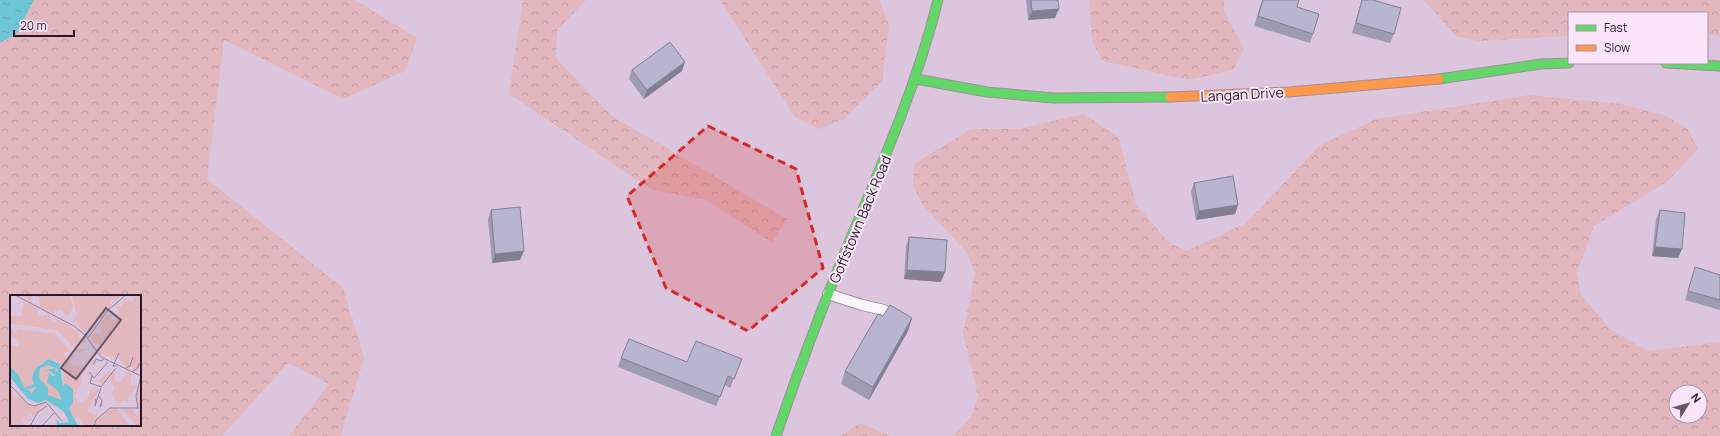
<svg xmlns="http://www.w3.org/2000/svg" width="1720" height="436" viewBox="0 0 1720 436" font-family="Manrope,sans-serif">
<style>
.forest{fill:url(#forest-crowns);fill-rule:evenodd}
.water{fill:url(#water-ripples)}
.lines{fill:none;stroke-linecap:round;stroke-linejoin:round}
.lane-casing{stroke:#a08fa0;stroke-width:12}
.fast-casing{stroke:#a08fa0;stroke-width:11}
.slow-casing{stroke:#a08fa0;stroke-width:11}
.lane{stroke:#faf6fa;stroke-width:10}
.fast{stroke:#63d668;stroke-width:9}
.slow{stroke:#ff974d;stroke-width:9}
.wall{fill:#9e9cb1}
.shaded-wall{fill:#817f90}
.building{fill:#b8b5ce;stroke:#817f90}
.marked{fill:#d62828;fill-opacity:0.2;stroke:#d62828;stroke-width:3;stroke-dasharray:8 5;stroke-linejoin:round}
.labels{text-anchor:middle;dominant-baseline:central;stroke-width:4;stroke-linejoin:round;paint-order:stroke}
.street-label{font-size:14px;fill:#271928;stroke:#fae5fa}
.inset-road{fill:none;stroke:#948195;stroke-width:1}
.view{fill:#665667;fill-opacity:0.15;stroke:#665667;stroke-width:2}
.inset-edge{fill:none;stroke:#271928;stroke-width:2}
</style>
<defs>
<pattern id="forest-crowns" width="20" height="18" patternUnits="userSpaceOnUse"><rect width="20" height="18" fill="#e2b7be"/><path d="M2 6a3 3 0 1 1 6 0M12 15a3 3 0 1 1 6 0" fill="none" stroke="#c29da3"/></pattern>
<pattern id="water-ripples" width="26" height="14" patternUnits="userSpaceOnUse"><rect width="26" height="14" fill="#6ec5d5"/><path d="M2 4q2-2 4 0t4 0M15 11q2-2 4 0t4 0" fill="none" stroke="#5fa9b7"/></pattern>
</defs>
<rect width="100%" height="100%" fill="#dcc6dd"/>
<g class="forest">
<path d="M34 0H355L417 38 405 71 343 99 224 40 207 179 343 288 364 358 341 436H289L329 384 288 363 222 436H0V43L16 34ZM11 296H140V425H11Z"/>
<polygon points="523,0 586,0 557,30 556,58 612,116 787,219 772,242 706,200 652,190 509,94"/>
<polygon points="720,0 879,0 889,25 882,81 844,119 819,129 795,117"/>
<polygon points="1089,0 1224,0 1224,10 1244,49 1233,70 1188,80 1103,61 1092,41"/>
<polygon points="1424,0 1720,0 1720,36 1707,34 1707,13 1569,13 1569,36 1478,41 1456,36"/>
<path d="M1531 95 1622 104 1667 116 1688 129 1698 149 1668 181 1594 226 1577 272 1581 295 1610 329 1648 351 1720 342V436H953L972 416 978 396 963 334 975 273 967 253 923 205 913 186 914 164 971 129H1018L1084 114 1119 138 1136 204 1167 241 1186 251 1246 223 1319 146 1376 119ZM1676 392H1700V416H1676Z"/>
<polygon points="860,423 890,436 841,436"/>
</g>
<polygon class="water" points="0,0 34,0 16,34 0,43"/>
<g class="lines">
<g class="lane-casing">
<polyline id="lane" points="828,294 862,305 884,310"/>
</g>
<g class="fast-casing">
<g id="fast">
<polyline points="1666,63 1720,66"/>
<polyline points="916,79 987,92 1053,98 1170,97"/>
<polyline points="1439,79 1541,64 1569,63"/>
<path d="M776 436C797 374 820 313 845 252 880 169 916 88 938 0"/>
</g>
</g>
<g class="slow-casing">
<polyline id="slow" points="1170,97 1289,92 1439,79"/>
</g>
<use href="#lane" class="lane"/>
<use href="#fast" class="fast"/>
<use href="#slow" class="slow"/>
</g>
<g class="wall">
<polygon points="1026,0 1058,0 1055,18 1028,20"/>
<polygon points="1262,0 1298,0 1297,7 1313,34 1310,43 1254,26"/>
<polygon points="1362,0 1394,34 1390,43 1352,33"/>
<polygon points="632,70 682,71 644,99 629,79"/>
<polygon points="1194,183 1238,205 1235,214 1196,220 1191,192"/>
<polygon points="491,210 520,260 492,263 488,219"/>
<polygon points="1660,210 1678,258 1652,256 1656,219"/>
<polygon points="909,237 941,282 904,279 906,246"/>
<polygon points="1695,267 1720,275 1720,310 1685,300"/>
<polygon points="883,316 912,318 908,331 869,400 841,384 845,371"/>
<polygon points="621,358 687,362 742,359 730,388 725,385 716,406 618,367"/>
</g>
<g class="shaded-wall">
<polygon points="1059,9 1055,18 1028,20 1032,11"/>
<polygon points="685,62 682,71 644,99 647,90"/>
<polygon points="1238,205 1235,214 1196,220 1199,211"/>
<polygon points="1655,247 1682,249 1678,258 1652,256"/>
<polygon points="524,251 520,260 492,263 495,254"/>
<polygon points="907,270 945,272 941,282 904,279"/>
<polygon points="912,318 908,331 869,400 873,387"/>
</g>
<g class="building">
<polygon points="1031,0 1058,0 1059,9 1032,11"/>
<polygon points="1263,0 1299,0 1297,7 1319,14 1313,34 1258,16"/>
<polygon points="1362,0 1373,0 1401,8 1394,34 1356,23"/>
<polygon points="670,42 685,62 647,90 632,70"/>
<polygon points="1233,176 1238,205 1199,211 1194,183"/>
<polygon points="520,207 524,251 495,254 491,210"/>
<polygon points="1660,210 1685,213 1682,249 1655,247"/>
<polygon points="909,237 947,240 945,272 907,270"/>
<polygon points="1695,267 1720,275 1720,300 1688,291"/>
<polygon points="890,305 912,318 873,387 845,371 878,314 883,316"/>
<polygon points="629,339 687,362 696,341 742,359 734,379 728,376 720,397 621,358"/>
</g>
<path class="marked" d="M708 126 796 169 823 268 748 331 666 288 627 196Z"/>
<g class="labels">
<g class="street-label">
<text transform="translate(1242 94) rotate(-3)">Langan Drive</text>
<text transform="translate(860 219) rotate(-67)">Goffstown Back Road</text>
</g>
</g>
<g transform="translate(10 295)">
<rect width="131" height="131" fill="#dcc6dd"/>
<path d="M15 0H60L63 13 57 22 52 15 44 16V19L30 12 29 2 22 1 21 7ZM62 0H109V4L101 5V10L91 23 84 24 82 29 85 31 82 36 78 34 74 38 66 27H62L67 20ZM126 0H131V70L124 77 122 72 117 74 108 62 104 66 103 61H92L88 55 90 50 81 46 83 38H91V28L97 20 101 18 102 25H106L109 16 105 11H111L115 3 122 7ZM14 6 27 14 28 20 33 21 38 19 43 27H47L48 24 69 37 68 42 75 43 77 47 67 48V55L80 53 68 58 48 35 0 29V21H11ZM0 32 6 39 7 34 45 39 61 57H54V62L63 60V64L58 67 63 71 73 70 79 81 71 73 72 88 64 100 68 108H73L78 103 81 94H89L78 114V117L88 121 82 131 74 130 67 120 65 127 59 114 63 108V94L55 88 54 93 53 73 49 67 38 64 30 68 24 89 16 91 18 94 26 92 24 97H19L14 92 9 81 0 71V50L8 52 10 47 0 40ZM36 70H42L48 74 47 77 42 73 36 76 45 79H39V82L52 102V105L38 100V93L29 83 30 73ZM99 76 105 79 104 84 109 88 117 78H121V90L128 91 120 99 117 108 114 104 109 109 105 106 101 98 105 94 99 82 92 89 88 86ZM131 89V131H127L111 113 121 114 125 119H129L126 101ZM2 94 5 105 8 101 20 111 36 108 23 122 22 119 15 117 21 122 17 121 18 124 22 123 21 126 12 124 15 131H0V96ZM106 113 120 131H85L86 126 100 114Z" fill="#e2b7be"/>
<path d="M38 64 50 69 53 92 55 88 63 94V107L59 114 68 131H47L46 124 50 128 59 127 54 117 36 105 28 108 18 104 0 82V71L9 81 14 92 22 98 26 92 18 94 15 92 24 89 22 83 25 74ZM38 70 48 74 47 77 44 73 35 76H40L45 80 43 81 39 78 37 87 48 96 52 105 38 100V93L29 83 30 73Z" fill="#6ec5d5" fill-rule="evenodd"/>
<path class="inset-road" d="M5 0 64 31 75 40 91 62 131 81M78 43 98 15 116 0M83 70 86 64 91 66 94 64M107 71H103L109 58M116 73 120 71 123 62M79 77 84 83 98 67M122 77 128 73 129 68M82 81 80 88 91 92 106 73M0 90 18 109 24 111 36 107 52 126M88 100 92 106 90 112 92 109M86 104 85 111 91 93M20 131 28 117 37 111M32 131 44 118M84 131 86 125 100 113H128L126 101 131 81"/>
<path class="view" d="M96 13 111 25 66 84 51 73Z"/>
<rect width="131" height="131" class="inset-edge"/>
</g>
<rect x="1568" y="12" width="140" height="52" fill="#fae5fa" stroke="#a693a6"/>
<rect x="1576" y="25" width="20" height="6" fill="#63d668" stroke="#a693a6"/>
<text x="1604" y="32" font-size="12" fill="#271928">Fast</text>
<rect x="1576" y="45" width="20" height="6" fill="#ff974d" stroke="#a693a6"/>
<text x="1604" y="52" font-size="12" fill="#271928">Slow</text>
<g transform="translate(1688 404) rotate(53)"><circle r="19" fill="#fae5fa" stroke="#a693a6"/>
<path d="M0-3L7 15L0 10L-7 15Z" fill="#665667"/>
<text y="-6" font-size="11" font-weight="bold" text-anchor="middle" fill="#271928">N</text>
</g>
<path d="M14 30v6h60v-6" fill="none" stroke="#271928" stroke-width="2"/>
<text x="20" y="30" font-size="12" fill="#271928" stroke="#fae5fa" stroke-width="3" paint-order="stroke">20 m</text>
</svg>
